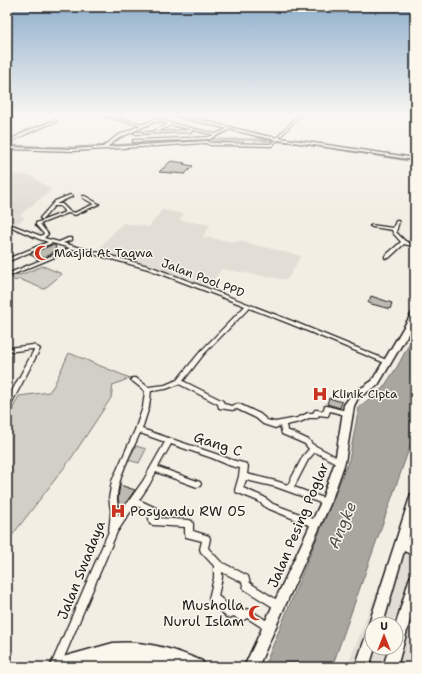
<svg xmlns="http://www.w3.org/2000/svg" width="422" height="674" viewBox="0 0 422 674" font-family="'Shantell Sans',sans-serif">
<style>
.built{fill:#e2ded5;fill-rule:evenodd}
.green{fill:#d2cfc6;stroke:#777671}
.water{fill:#a9a6a0;stroke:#716f6b}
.building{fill:#bdbab1;stroke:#1c1c1c}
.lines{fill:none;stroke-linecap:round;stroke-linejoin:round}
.street-casing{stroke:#1c1c1c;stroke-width:2.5}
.secondary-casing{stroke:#1c1c1c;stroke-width:3}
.highway-casing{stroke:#1c1c1c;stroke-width:3}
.street{fill:#fbf7ec;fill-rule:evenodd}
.secondary{fill:#fbf7ec;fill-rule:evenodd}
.highway{fill:#fbf7ec;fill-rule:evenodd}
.labels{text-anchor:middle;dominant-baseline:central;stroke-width:3;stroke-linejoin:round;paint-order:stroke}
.poi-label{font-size:12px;fill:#1c1c1c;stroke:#fbf7ec;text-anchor:start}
.street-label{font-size:12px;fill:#1c1c1c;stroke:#fbf7ec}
.near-street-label{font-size:14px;fill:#1c1c1c;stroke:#fbf7ec}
.near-poi-label{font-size:14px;fill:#1c1c1c;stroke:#fbf7ec;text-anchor:start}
.near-water-label{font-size:16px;font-style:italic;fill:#545351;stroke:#fbf7ec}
</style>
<rect width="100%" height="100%" fill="#f2eee4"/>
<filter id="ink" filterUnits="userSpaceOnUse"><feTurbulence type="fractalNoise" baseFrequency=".025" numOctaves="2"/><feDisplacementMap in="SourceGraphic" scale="8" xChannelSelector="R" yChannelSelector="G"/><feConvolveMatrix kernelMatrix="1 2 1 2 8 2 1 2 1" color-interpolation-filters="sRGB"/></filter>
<g filter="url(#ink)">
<g class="built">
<polygon points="7,174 32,176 51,190 20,215 25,218 7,231"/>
<polygon points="162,210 184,214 179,220 210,225 203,237 235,242 240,241 301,256 287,280 222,269 207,288 151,266 96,251 123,223 149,227"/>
<path d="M415 494V667H347ZM372 624H396V648H372Z"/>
</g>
<g class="green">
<polygon points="43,266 62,274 44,289 19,279 15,281 12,278 14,274 20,275"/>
<polygon points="69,353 130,378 113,385 111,398 70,460 7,542 7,420 19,396 49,392 54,385"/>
<polygon points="136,446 146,449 139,463 128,460"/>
</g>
<g class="water">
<polygon points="214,139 271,139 415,160 415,162 295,143 249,140 69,149 7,147 7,145 73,147"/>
<polygon points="415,333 415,432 332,667 264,667 349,460 359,407 383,388 397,367"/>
</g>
<g class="building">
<polygon points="171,161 185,163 183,164 193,166 185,174 159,172"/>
<polygon points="52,245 55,245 56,249 50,255 38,260 30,254"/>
<polygon points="371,296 392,303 390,309 368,303"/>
<polygon points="329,398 342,402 340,408 327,404"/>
<polygon points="120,485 135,490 120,511 118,498"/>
</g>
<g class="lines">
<g class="street-casing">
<g id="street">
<polygon points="98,115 101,115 144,124 153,120 153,119 166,115 168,115 168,116 158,120 216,134 231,127 233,128 210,139 133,142 133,140 134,140 209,137 214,135 171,125 157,132 191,130 192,131 191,132 136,134 134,133 136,132 152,132 168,124 156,121 119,138 107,147 207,141 211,143 271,144 298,115 300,115 272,146 210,145 206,143 73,151 7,149 7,147 73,149 103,147 117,136 141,125"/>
<polygon points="173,115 177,115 181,116 180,117"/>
<polygon points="55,120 57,121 26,134 7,144 7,142 24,132"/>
<path d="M70 195 73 196 56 204H62L69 211 74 213 94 204 83 198V196H85L99 204 75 215 68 213 40 224 48 234 44 238 59 242 68 238H72V240L63 243 152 267 292 321 389 361 390 362 387 364 385 363 288 323 249 308 204 354 183 381 223 401 224 404 232 406 237 404H239L260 414 267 420 275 422 297 418 308 413H313L315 410H317L323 411 325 406H327L350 412 351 414 350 416H348L330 411 328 416H326L319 415 317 418H309L300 422 286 425 287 430 309 440 312 444 342 460 344 462 342 464 340 465 315 452 308 460 294 487 329 500 330 502 329 504 326 505 276 487 246 480 243 488 264 497 273 504 319 521 320 524 319 527 316 528 267 508 258 501 236 492 235 490 239 476 240 468 231 466 212 458 171 444 158 467 200 482 201 484 200 486 197 487 156 472 149 485 139 500 156 508 157 510V518L189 520 192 521 193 524V531L209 536 210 539 208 548 221 562 248 576 250 583 282 603 283 606 282 609 279 610 276 609 244 589 242 582 222 572V578L218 596 223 600 230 608 235 606 238 607 242 611 247 609 250 610 272 624 274 627 272 630 269 632 266 630 247 618 242 621 239 620 234 616 229 618 226 617 217 606 210 601 209 598 214 578V566L201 552 200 549 202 541 186 537 185 534V527L153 525 150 524 149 521V512L135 505 117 532 60 667H50L109 531 111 511 109 498 112 481 135 430 143 407 145 391 131 380 132 378H136L148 387 165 385 177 380 200 352 245 306 148 269 74 249 7 277V274L70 248 52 243 7 262V259L48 242 39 239 7 225V223L41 236 44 234 36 225V223L65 212 60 206H54L43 219H41L40 218 55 201ZM179 384 218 404 219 408 232 410 237 409 256 418 263 424 275 428 280 426 282 434 305 444 309 449 303 456 288 485 276 481 247 474 248 466 247 464 232 460 216 454 142 429 149 407 151 391 166 389ZM140 433 165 442 143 481 118 516C119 510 117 504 117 498 117 479 132 451 140 433Z"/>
<polygon points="396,221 398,221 399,222 396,232 405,241 415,245 415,247 404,244 389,258 385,258 385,256 401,242 393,233 392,230 372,227 370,226 372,225 393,228"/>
<polygon points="33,345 39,348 40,349 9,408 7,408 7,400 34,350 32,349 7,352 7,348"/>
</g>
</g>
<g class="secondary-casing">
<g id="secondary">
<polygon points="179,115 266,136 415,158 415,160 266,138 179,117"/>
<polygon points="412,313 415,313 415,322 378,385 358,398 354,406 345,462 331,502 258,667 244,667 321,502 335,462 344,405 352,394 372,381"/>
<polygon points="415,492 415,515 408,539 415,544 415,556 404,551 383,624 372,624 372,629 369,624 410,497 411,494"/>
<polygon points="415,574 415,602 397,667 383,667 389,648 396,648 396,624 409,580 411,576"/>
<polygon points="372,631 372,648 375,648 369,667 355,667 367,633"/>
</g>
</g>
<g class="highway-casing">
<path id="highway" d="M113 643C145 640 174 649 202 661L205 667H50L53 661 59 658Z"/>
</g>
<use href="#street" class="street"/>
<use href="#secondary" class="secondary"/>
<use href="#highway" class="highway"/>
</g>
</g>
<linearGradient id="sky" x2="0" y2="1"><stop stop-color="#8faecb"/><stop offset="0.55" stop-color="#f9f7f3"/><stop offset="1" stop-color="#f9f7f3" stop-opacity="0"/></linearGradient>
<rect width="422" height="209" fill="url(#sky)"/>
<defs>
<g id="mosque-bare" transform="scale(1.2)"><path d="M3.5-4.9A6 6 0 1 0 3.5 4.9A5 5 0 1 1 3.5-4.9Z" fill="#c8321e" stroke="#fbf7ec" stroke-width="2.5" paint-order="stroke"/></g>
<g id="hospital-bare" transform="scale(1.2)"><path d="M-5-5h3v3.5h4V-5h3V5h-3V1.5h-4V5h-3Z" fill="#c8321e" stroke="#fbf7ec" stroke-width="2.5" paint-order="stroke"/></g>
</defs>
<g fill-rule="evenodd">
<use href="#mosque-bare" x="42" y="253"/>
<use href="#hospital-bare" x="320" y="394"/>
<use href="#hospital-bare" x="118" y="511"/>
<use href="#mosque-bare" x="256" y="613"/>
</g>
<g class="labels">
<g class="poi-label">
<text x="54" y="253">Masjid At Taqwa</text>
<text x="332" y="394">Klinik Cipta</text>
</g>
<g class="street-label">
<text transform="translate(203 278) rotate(21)">Jalan Pool PPD</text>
</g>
<g class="near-street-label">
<text transform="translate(218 444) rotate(18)">Gang C</text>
<text transform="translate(298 525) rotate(-67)">Jalan Pesing Poglar</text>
<text transform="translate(81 570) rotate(-68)">Jalan Swadaya</text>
</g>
<g class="near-poi-label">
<text x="130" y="511">Posyandu RW 05</text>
<text x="244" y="605" text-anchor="end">Musholla<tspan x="244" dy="16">Nurul Islam</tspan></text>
</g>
<g class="near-water-label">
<text transform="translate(342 525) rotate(-67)">Angke</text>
</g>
</g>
<rect width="422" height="674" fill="none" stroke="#fbf7ec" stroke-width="24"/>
<rect x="12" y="12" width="398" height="650" fill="none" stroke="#1c1c1c" stroke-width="1.5" filter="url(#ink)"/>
<g transform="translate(384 636)"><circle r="19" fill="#fbf7ec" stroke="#a29f99"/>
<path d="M0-3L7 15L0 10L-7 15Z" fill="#c8321e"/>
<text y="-6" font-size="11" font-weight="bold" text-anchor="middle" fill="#1c1c1c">U</text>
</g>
</svg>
